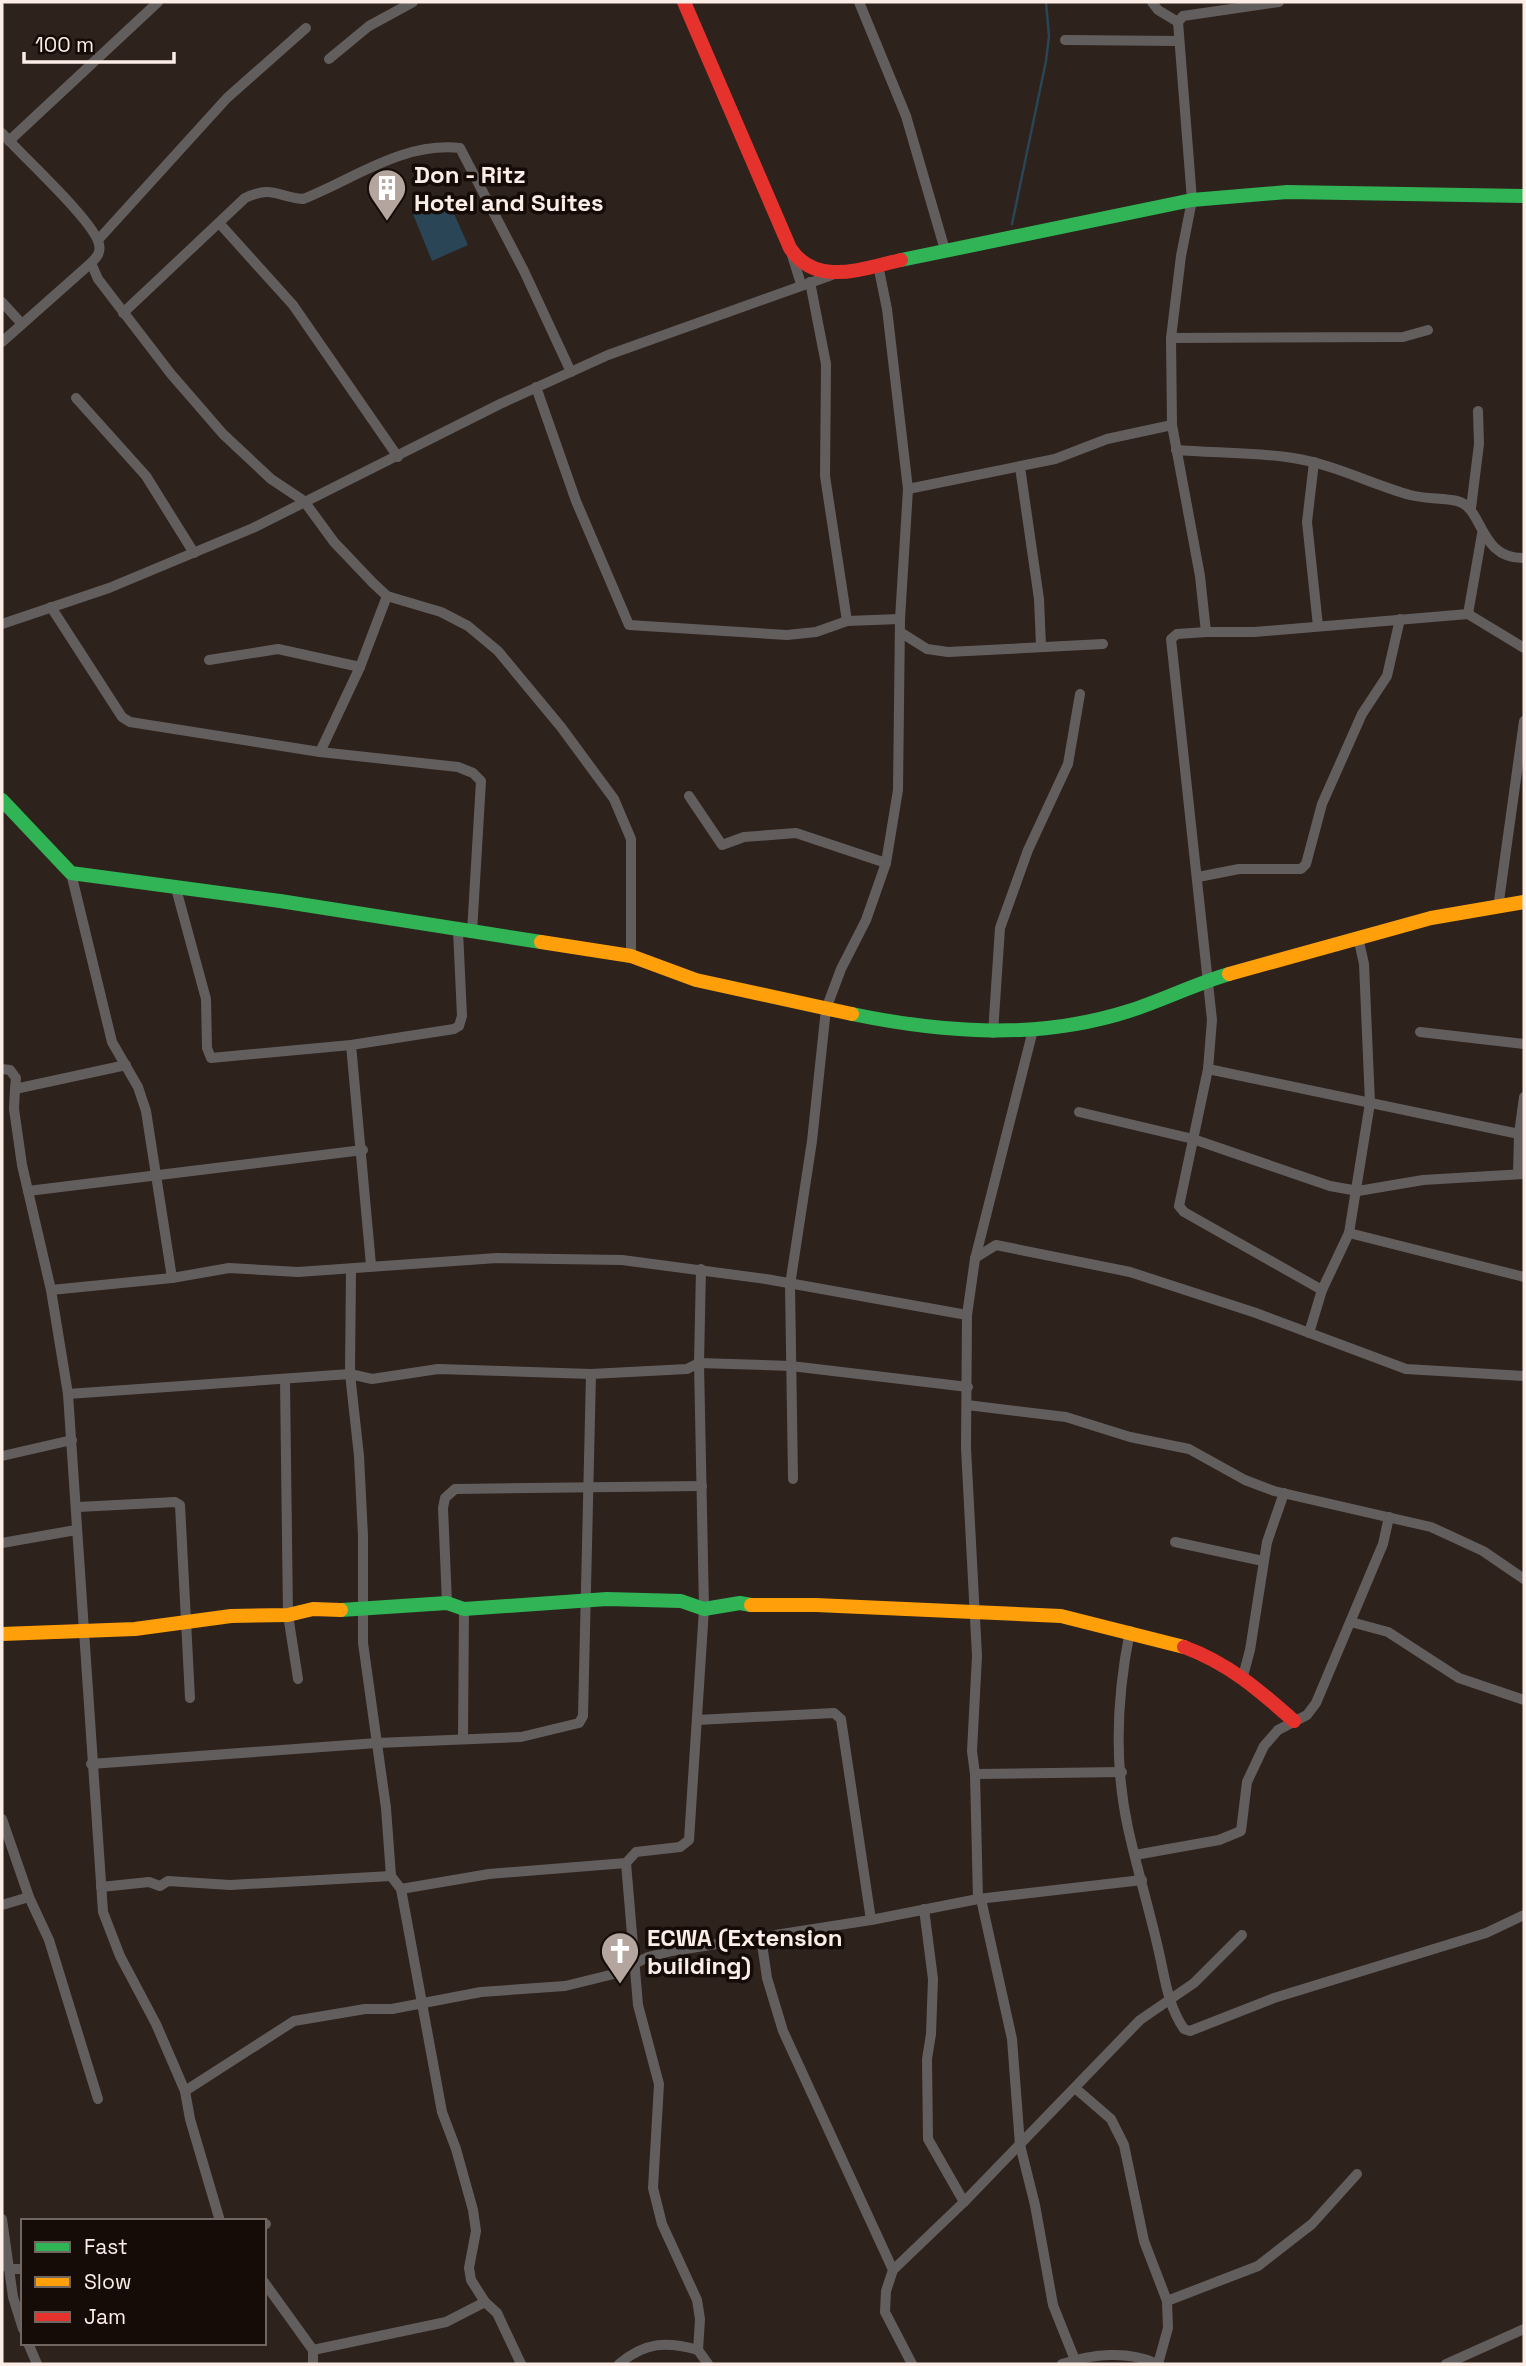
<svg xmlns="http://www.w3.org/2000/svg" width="1526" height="2366" viewBox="0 0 1526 2366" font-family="'Space Grotesk',sans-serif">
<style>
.water{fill:#2a4556}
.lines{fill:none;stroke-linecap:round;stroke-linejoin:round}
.stream{stroke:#2a4556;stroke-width:2.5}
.street{stroke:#635e5e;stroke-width:10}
.fast{stroke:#30b455;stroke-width:14}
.slow{stroke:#ff9f0a;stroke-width:14}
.jam{stroke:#e5322d;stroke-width:14}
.labels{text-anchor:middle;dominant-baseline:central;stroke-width:7;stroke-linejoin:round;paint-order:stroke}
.poi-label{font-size:24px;font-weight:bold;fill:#fcede6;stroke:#150c07;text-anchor:start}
</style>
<rect width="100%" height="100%" fill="#2d221c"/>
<polygon class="water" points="448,200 468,245 432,261 413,214"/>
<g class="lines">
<polyline class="stream" points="1012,224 1046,61 1049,36 1046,2"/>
<g class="street">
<polyline points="859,2 906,116 945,250"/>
<polyline points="1152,2 1158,10 1178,22"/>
<polyline points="1065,40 1179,41"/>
<polyline points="329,59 369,26 413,2"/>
<path d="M2 133C21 155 94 221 99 244 101 253 97 257 91 263L2 342"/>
<polyline points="9,141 158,2"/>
<polyline points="220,224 293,305 398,457"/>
<polyline points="98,240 227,98 306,28"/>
<polyline points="792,255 801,284"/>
<polyline points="91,263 98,279 171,374 223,434 271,479 304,501 334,542 373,583 387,596 441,612 468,626 498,651 561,727 614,799 631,839 631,956"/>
<polyline points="810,282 826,364 825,476 847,621"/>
<polyline points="2,302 22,324"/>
<path d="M123 313 245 198C273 185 277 197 303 199 354 179 402 142 460 148L524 271 571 372"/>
<polyline points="1171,338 1403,337 1428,330"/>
<polyline points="536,387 576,501 629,625 787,635 816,632 847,621 900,619"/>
<polyline points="76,398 146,476 194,553"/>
<path d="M1176 450C1214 453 1255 452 1293 458 1333 464 1371 484 1410 495 1426 499 1442 498 1457 501 1484 507 1478 559 1524 558"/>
<polyline points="1314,462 1307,522 1318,626"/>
<polyline points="1020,467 1039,599 1041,646"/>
<polyline points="908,489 1055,459 1107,439 1172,425"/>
<polyline points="1471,508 1479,444 1478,411"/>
<polyline points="51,607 122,717 130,722 320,752 458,767 473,773 481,781 472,932"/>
<polyline points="1468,614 1482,534"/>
<polyline points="2,624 109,588 253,528 500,404 608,355 832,275"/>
<polyline points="900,632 927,649 948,652 1103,644"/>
<polyline points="1206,632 1200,576 1172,425 1171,338 1181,256 1192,200 1178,22 1183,16 1279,2"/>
<polyline points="209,660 278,649 360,667"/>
<polyline points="320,752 360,667 387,596"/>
<polyline points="689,796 722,845 744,837 796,833 886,863"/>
<polyline points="71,873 112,1042 138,1087 146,1111 172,1278 229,1268 298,1272 497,1258 622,1260 766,1279 967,1315"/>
<polyline points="1198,877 1239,869 1301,869 1306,864 1322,804 1362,714 1387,676 1400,619"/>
<polyline points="175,885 206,999 207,1048 211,1058 351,1045 454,1029 459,1026 462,1016 458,931"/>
<polyline points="1498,908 1524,721"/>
<polyline points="1420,1032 1524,1044"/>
<polyline points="993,1033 1000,928 1028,850 1068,764 1080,694"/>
<polyline points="351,1045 371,1265"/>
<polyline points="2,1069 10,1070 16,1078 15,1089 126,1065"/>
<polyline points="1208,1069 1519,1134"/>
<polyline points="15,1089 14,1109 22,1165 51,1290 68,1394 103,1912 120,1956 156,2024 185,2091 190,2119 220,2221"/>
<polyline points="1079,1112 1193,1139 1330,1186 1358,1191 1423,1180 1524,1174"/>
<polyline points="1518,1174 1519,1134 1524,1097"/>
<polyline points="28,1191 363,1150"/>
<polyline points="1349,1233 1524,1277"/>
<polyline points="975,1258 996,1245 1130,1272 1256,1313 1406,1369 1524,1376"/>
<polyline points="351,1269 350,1374 359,1456 363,1536 363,1643 386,1808 391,1876 401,1889 442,2112 456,2149 473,2210 476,2231 469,2268 471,2280 485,2302 497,2313 521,2364"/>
<polyline points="51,1290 172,1278"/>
<polyline points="1322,1290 1184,1212 1179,1206 1208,1069 1212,1020 1171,639 1177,634 1206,632 1254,632 1468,614 1524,648"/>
<polyline points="1309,1333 1322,1290 1349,1233 1370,1103 1364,964 1358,937"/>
<polyline points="285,1381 288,1615 298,1679"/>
<polyline points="68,1394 350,1374 372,1379 438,1369 591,1374 687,1369 699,1363 791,1366 968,1387"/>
<polyline points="967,1405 1066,1417 1130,1437 1189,1449 1245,1480 1274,1491 1431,1527 1483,1551 1524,1579"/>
<polyline points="2,1456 72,1440"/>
<polyline points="793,1479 790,1285 812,1141 826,1009 841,969 866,920 886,863 898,790 900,619 908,489 887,309 878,265"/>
<polyline points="78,1507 175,1502 180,1505 190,1698"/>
<polyline points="1175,1542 1263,1561"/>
<polyline points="2,1543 76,1530"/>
<polyline points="447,1603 443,1508 445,1498 455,1489 702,1486"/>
<polyline points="1351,1622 1388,1632 1459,1678 1524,1700"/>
<path d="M1130 1631C1117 1695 1114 1764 1128 1828 1137 1869 1149 1908 1158 1948 1165 1977 1167 2004 1184 2029L1190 2031 1274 1998 1486 1933 1524 1915"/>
<polyline points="1243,1676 1250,1650 1267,1542 1284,1493"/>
<polyline points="697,1720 834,1713 841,1719 871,1920"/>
<polyline points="463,1739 464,1609"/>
<polyline points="91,1764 377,1743 521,1737 579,1723 583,1716 591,1374"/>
<polyline points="975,1774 1122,1772"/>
<polyline points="2,1819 29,1897 49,1940 98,2099"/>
<polyline points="1135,1855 1219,1840 1241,1831 1247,1782 1264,1746 1278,1730 1307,1715 1316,1703 1383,1544 1389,1517"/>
<polyline points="626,1863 638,2005 659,2084 653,2188 662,2224 697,2300 700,2319 698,2350 708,2364"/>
<polyline points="101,1887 149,1882 160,1886 168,1881 230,1885 391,1876"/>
<polyline points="401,1889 489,1874 626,1863 636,1852 680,1847 689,1840 704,1609 699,1363 701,1269"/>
<polyline points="978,1899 975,1774 972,1751 977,1656 966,1448 967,1315 975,1259 1033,1030"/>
<polyline points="981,1899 1012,2039 1020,2145 1035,2205 1053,2305 1075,2360"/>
<polyline points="2,1905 29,1897"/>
<polyline points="924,1909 933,1979 931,2034 927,2059 928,2139 964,2202"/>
<polyline points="761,1937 767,1978 783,2031 893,2270"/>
<polyline points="1075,2088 1111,2119 1124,2145 1144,2241 1167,2301 1168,2328 1158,2364"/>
<polyline points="185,2091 294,2021 365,2009 392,2009 481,1992 565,1986 614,1974 648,1957 672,1951 871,1920 978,1899 1142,1880"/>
<polyline points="2,2219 13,2297 23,2329"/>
<polyline points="264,2225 266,2224"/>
<polyline points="2,2264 10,2269 23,2269"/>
<polyline points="264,2282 313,2350 313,2364"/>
<polyline points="1167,2301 1258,2266 1312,2224 1357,2174"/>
<polyline points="28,2343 37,2364"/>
<polyline points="313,2350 446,2322 485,2302"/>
<path d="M619 2364C645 2342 666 2341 698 2350"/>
<polyline points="912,2364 885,2312 886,2291 893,2270 964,2202 1140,2020 1194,1983 1242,1935"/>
<path d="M1062 2364C1092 2354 1128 2350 1158 2364"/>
<polyline points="1446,2364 1524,2329"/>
</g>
<g class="fast">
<polyline points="901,260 1192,200 1287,192 1524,196"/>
<polyline points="2,800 71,873 280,901 541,942"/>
<path d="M852 1014C944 1033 1038 1040 1129 1011 1163 1000 1195 984 1229 974"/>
<polyline points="341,1610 447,1603 464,1609 607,1599 681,1601 704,1609 740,1603 751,1605"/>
</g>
<g class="slow">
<polyline points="541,942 631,956 696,980 852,1014"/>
<polyline points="1229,974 1431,918 1524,902"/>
<polyline points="751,1605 816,1605 1061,1616 1184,1647"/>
<polyline points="2,1634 135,1629 231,1616 288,1615 313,1609 341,1610"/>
</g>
<g class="jam">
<path d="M684 2 790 248C816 288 863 268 901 260"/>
<path d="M1184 1647C1228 1663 1259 1690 1294 1721"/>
</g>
</g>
<defs>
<g id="building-pin" transform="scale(2.0125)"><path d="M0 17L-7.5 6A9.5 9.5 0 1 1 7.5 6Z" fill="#b4a69f" stroke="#150c07"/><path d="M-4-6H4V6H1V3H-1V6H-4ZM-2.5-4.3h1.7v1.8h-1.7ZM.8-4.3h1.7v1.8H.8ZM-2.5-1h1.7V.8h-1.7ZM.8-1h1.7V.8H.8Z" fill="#fff"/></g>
<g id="church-pin" transform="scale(2.0125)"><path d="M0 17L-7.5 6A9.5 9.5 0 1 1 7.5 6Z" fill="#b4a69f" stroke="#150c07"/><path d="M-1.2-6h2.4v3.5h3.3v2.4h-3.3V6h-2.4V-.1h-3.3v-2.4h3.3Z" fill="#fff"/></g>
</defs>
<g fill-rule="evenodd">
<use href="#building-pin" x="387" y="188"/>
<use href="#church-pin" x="620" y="1951"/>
</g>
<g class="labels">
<g class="poi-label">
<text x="414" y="174">Don - Ritz<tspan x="414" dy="28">Hotel and Suites</tspan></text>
<text x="647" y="1937">ECWA (Extension<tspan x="647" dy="28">building)</tspan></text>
</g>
</g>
<rect width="1526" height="2366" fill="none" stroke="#fcede6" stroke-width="7"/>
<rect x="21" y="2219" width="245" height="126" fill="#150c07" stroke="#716660" stroke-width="2"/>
<rect x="35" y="2242" width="35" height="10" fill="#30b455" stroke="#716660" stroke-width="2"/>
<text x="84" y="2254" font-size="21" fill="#fcede6">Fast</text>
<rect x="35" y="2277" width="35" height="10" fill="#ff9f0a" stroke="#716660" stroke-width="2"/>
<text x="84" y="2289" font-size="21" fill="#fcede6">Slow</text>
<rect x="35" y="2312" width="35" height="10" fill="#e5322d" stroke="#716660" stroke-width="2"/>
<text x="84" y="2324" font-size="21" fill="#fcede6">Jam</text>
<path d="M24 52v10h150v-10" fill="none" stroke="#fcede6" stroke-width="3.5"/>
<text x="35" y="52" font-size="21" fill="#fcede6" stroke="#150c07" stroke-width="5" paint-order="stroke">100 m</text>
</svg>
